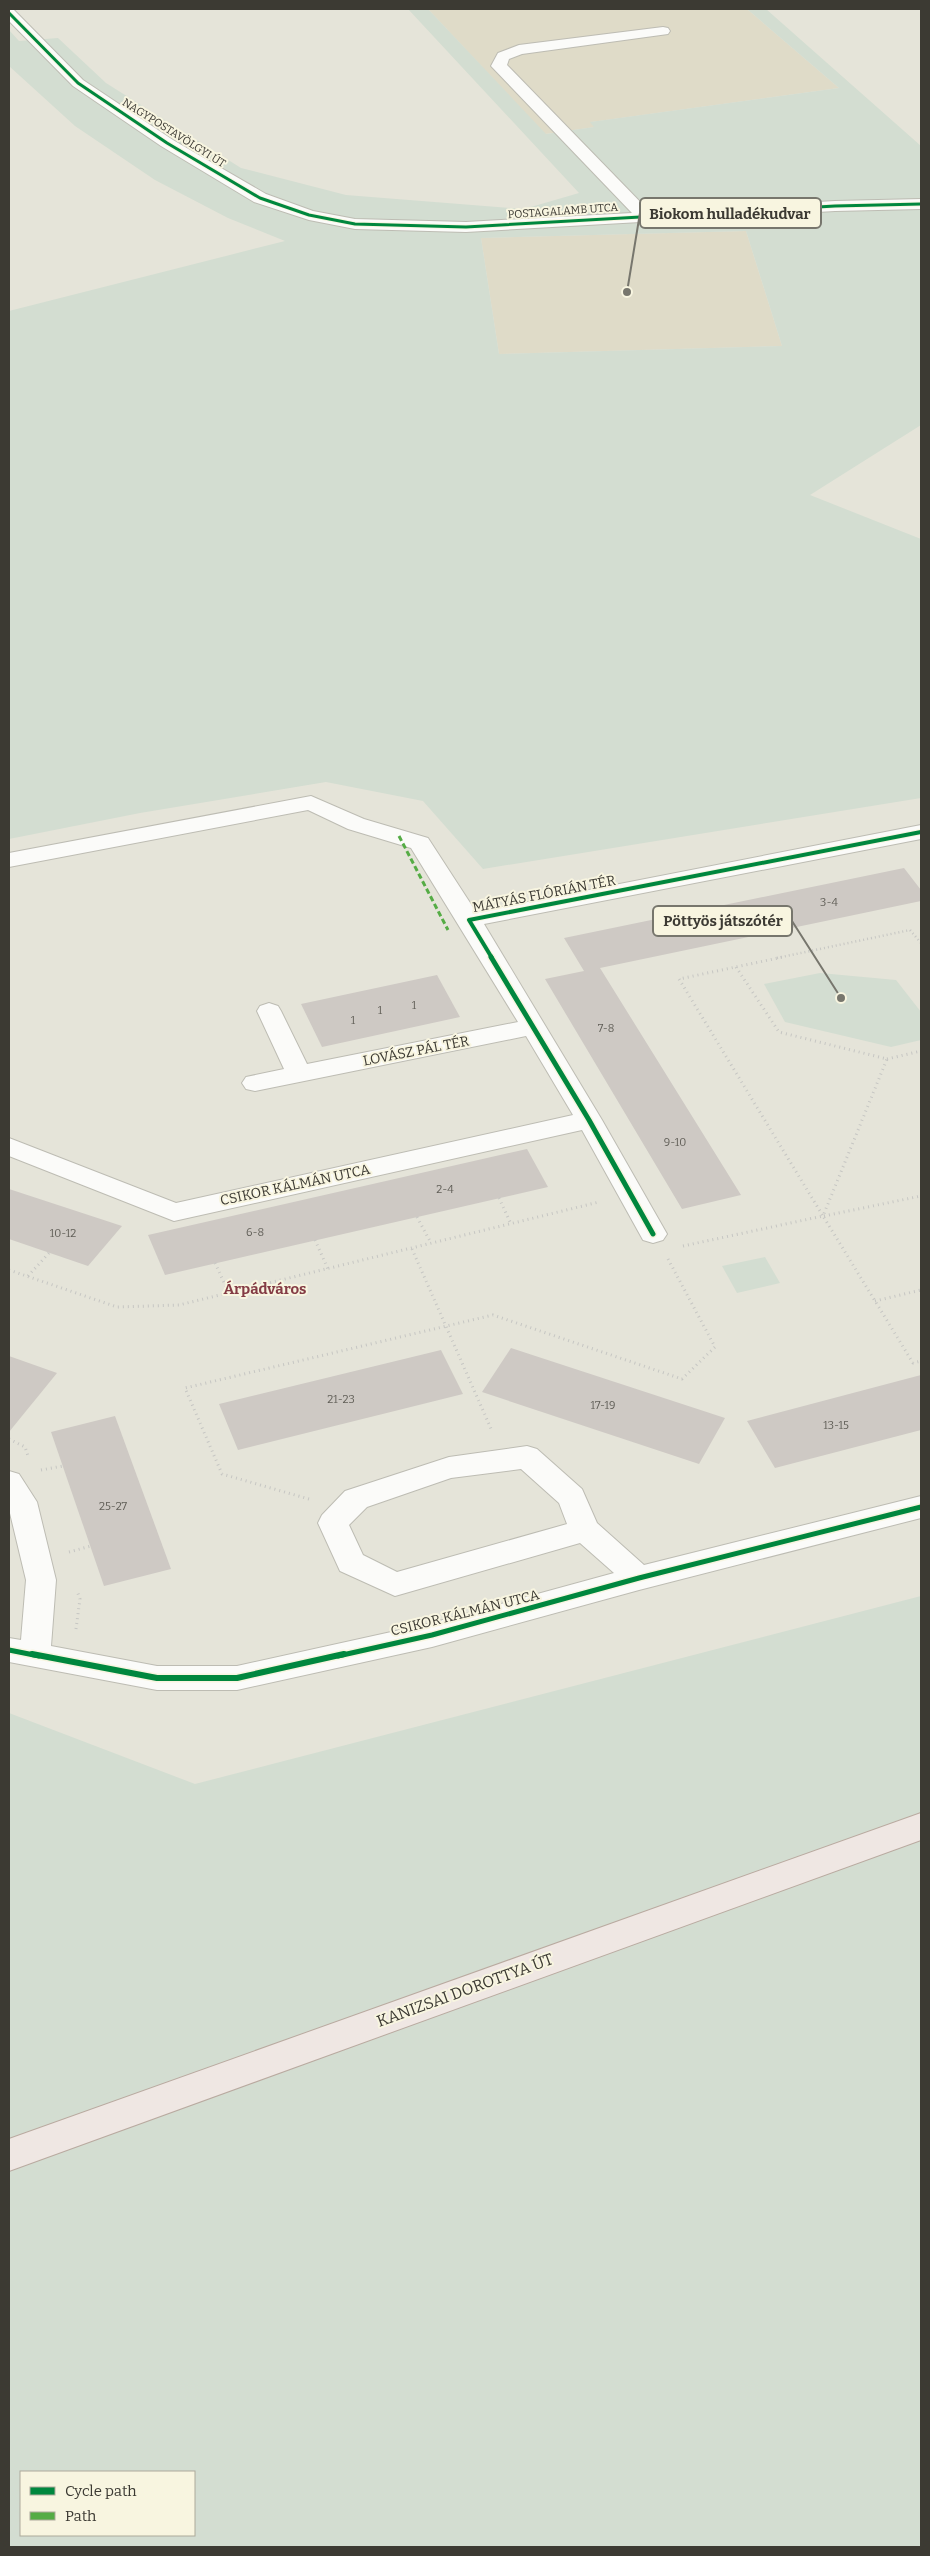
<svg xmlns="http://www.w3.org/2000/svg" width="930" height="2556" viewBox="0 0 930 2556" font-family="Bitter,serif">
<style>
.built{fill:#dfdbc8}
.green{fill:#d3ddd1;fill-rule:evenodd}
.building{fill:#cec9c4}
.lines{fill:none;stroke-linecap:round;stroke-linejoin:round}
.minor-casing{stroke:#bdbcb3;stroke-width:2}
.major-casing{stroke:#b9aaa0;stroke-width:2}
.path-far1{stroke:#c6c6c3;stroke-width:2.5;stroke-dasharray:1 3;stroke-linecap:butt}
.path{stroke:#c6c6c3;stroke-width:3;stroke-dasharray:1 4;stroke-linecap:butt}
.minor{fill:#fbfbf9;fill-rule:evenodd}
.major{fill:#efe7e3;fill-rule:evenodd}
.quiet{stroke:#55ac45;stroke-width:3;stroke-dasharray:5.5 3;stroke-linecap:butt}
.cycleway-far3-casing{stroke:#f8f5e0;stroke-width:5}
.cycleway-far2-casing{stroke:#f8f5e0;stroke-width:6}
.cycleway-far1-casing{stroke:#f8f5e0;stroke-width:8}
.cycleway-casing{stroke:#f8f5e0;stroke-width:9}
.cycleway-far3{stroke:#00873e;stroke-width:3}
.cycleway-far2{stroke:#00873e;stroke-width:4}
.cycleway-far1{stroke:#00873e;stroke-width:5}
.cycleway{stroke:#00873e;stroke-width:6}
.labels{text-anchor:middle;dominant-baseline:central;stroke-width:4;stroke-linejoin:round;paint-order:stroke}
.far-street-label{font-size:11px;fill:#3c3a33;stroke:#f8f5e0}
.number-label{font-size:11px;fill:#605e57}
.street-label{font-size:14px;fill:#3c3a33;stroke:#f8f5e0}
.neighbourhood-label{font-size:15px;font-weight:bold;fill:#843c45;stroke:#f8f5e0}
.near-street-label{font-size:16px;fill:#3c3a33;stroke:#f8f5e0}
.leader{fill:none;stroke:#77766d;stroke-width:2}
.callout-dot{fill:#77766d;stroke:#f8f5e0;stroke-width:2}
.callout{fill:#f8f5e0;stroke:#77766d;stroke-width:2}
.callout-label{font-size:15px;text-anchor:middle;font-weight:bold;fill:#3c3a33}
</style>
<rect width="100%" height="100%" fill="#e5e4d9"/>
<g class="built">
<polygon points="428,9 747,9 839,88 591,122 595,127 545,134"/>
<polygon points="746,231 782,346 499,354 481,238"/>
</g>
<g class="green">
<path d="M408 9H428L546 134 594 127 590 122 839 88 747 9H766L921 146V425L810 495 921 539V798L483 869 423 801 326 782 140 813 9 839V311L285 241 228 218 155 180 75 126 9 66V30L19 41 58 38 106 83 241 168 346 195 524 209 579 193ZM746 231 782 346 499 354 481 238Z"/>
<polygon points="820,973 896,980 921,1012 921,1040 891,1047 785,1022 764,984"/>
<polygon points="765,1257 780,1283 737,1293 722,1266"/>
<path d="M921 1596V2547H9V1713L195 1784ZM21 2472H194V2535H21Z"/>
</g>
<g class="building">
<polygon points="904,868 921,890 921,901 600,968 741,1195 682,1209 545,979 584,971 564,938"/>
<polygon points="437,975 460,1017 322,1047 301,1004"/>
<polygon points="527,1149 548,1187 165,1275 148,1235"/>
<polygon points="9,1189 122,1226 88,1266 9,1239"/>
<polygon points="511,1348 725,1418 699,1464 482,1392"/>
<polygon points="441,1350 463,1394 238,1450 219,1404"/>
<polygon points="9,1356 57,1373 9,1432"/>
<polygon points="921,1375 921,1430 775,1468 747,1421"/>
<polygon points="115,1416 171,1569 104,1586 51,1432"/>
</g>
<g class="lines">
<g class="minor-casing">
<g id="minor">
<polygon points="9,9 14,10 83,80 173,140 266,194 313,211 355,219 466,222 632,213 491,66 498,53 519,45 663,27 668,28 670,31 668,34 522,54 509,59 507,65 650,212 835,201 921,199 921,209 835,211 466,232 355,229 309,220 254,202 161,146 73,86 9,21"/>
<polygon points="311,796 364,819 428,838 476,912 921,825 921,839 484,924 602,1120 667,1234 663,1240 653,1243 643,1240 582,1130 174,1221 9,1156 9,1138 176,1203 573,1115 526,1036 255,1091 246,1089 242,1083 246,1077 284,1069 257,1011 260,1006 269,1003 278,1006 281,1011 307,1064 518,1022 411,848 348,829 308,810 9,867 9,853"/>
<path d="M527 1446 537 1449 582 1489 597 1523 644 1565 921 1496V1518L639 1590 432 1647 237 1690H157L9 1662V1638L21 1640 26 1580 9 1509V1471L19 1474 37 1502 56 1580 51 1646 157 1666H237L432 1623 614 1573 580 1543 395 1596 340 1571 318 1523 322 1515 345 1491 449 1457ZM521 1469 559 1503 567 1524 397 1572 363 1555 349 1525 367 1507 451 1478Z"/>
</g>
</g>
<g class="major-casing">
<polygon id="major" points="921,1813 921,1840 9,2171 9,2139"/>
</g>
<polyline class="path-far1" points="777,958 910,930 921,943"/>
<g class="path">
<polyline points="736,967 779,1032 887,1059 823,1216 679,979 783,957"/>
<polyline points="887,1059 921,1051"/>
<polyline points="499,1198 511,1224"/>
<polyline points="824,1216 921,1196"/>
<polyline points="417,1217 431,1243"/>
<polyline points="315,1240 328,1269"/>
<polyline points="683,1246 823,1216 913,1363 921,1361"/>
<polyline points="412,1249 492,1431"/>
<polyline points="215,1263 229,1293"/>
<polyline points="9,1270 117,1307 179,1305 599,1202"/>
<polyline points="28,1276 49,1253"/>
<polyline points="875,1301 921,1290"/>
<polyline points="9,1439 25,1447 28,1456"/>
<polyline points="41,1470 63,1466"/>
<polyline points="309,1499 222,1474 185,1388 493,1315 682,1379 715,1347 668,1259"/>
<polyline points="69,1552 91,1546"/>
<polyline points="76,1629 80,1599 77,1591"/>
</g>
<use href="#minor" class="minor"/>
<use href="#major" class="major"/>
<polyline class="quiet" points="399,836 448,930"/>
<g class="cycleway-far3-casing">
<polyline id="cycleway-far3" points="9,13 78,83 167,143 260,198 309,215 355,224 466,227 835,206 921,204"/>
</g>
<g class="cycleway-far2-casing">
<polyline id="cycleway-far2" points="492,958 469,920 921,832"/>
</g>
<g class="cycleway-far1-casing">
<g id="cycleway-far1">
<polyline points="491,957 589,1120 653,1234"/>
<polyline points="9,1650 39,1656"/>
<polyline points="338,1656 432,1635 639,1578 921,1507"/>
</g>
</g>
<g class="cycleway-casing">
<polyline id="cycleway" points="32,1654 157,1678 237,1678 344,1654"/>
</g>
<use href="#cycleway-far3" class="cycleway-far3"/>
<use href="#cycleway-far2" class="cycleway-far2"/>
<use href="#cycleway-far1" class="cycleway-far1"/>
<use href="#cycleway" class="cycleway"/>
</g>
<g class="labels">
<g class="far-street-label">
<text transform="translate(174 133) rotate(32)">NAGYPOSTAVÖLGYI ÚT</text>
<text transform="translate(563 211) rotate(-4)">POSTAGALAMB UTCA</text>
</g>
<g class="number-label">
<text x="829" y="902">3-4</text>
<text x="414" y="1005">1</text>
<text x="380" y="1010">1</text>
<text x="353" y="1020">1</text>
<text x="606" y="1028">7-8</text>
<text x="675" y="1142">9-10</text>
<text x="445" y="1189">2-4</text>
<text x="255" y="1232">6-8</text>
<text x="63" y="1233">10-12</text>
<text x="341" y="1399">21-23</text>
<text x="603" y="1405">17-19</text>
<text x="836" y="1425">13-15</text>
<text x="113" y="1506">25-27</text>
</g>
<g class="street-label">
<text transform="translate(544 894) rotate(-11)">MÁTYÁS FLÓRIÁN TÉR</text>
<text transform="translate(416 1051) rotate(-11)">LOVÁSZ PÁL TÉR</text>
<text transform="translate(295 1185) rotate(-12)">CSIKOR KÁLMÁN UTCA</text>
<text transform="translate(465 1613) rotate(-14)">CSIKOR KÁLMÁN UTCA</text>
</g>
<g class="neighbourhood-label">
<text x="265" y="1289">Árpádváros</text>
</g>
<g class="near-street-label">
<text transform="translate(465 1990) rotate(-20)">KANIZSAI DOROTTYA ÚT</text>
</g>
</g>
<path class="leader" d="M627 292L640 213M841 998L792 921"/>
<g class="callout-dot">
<circle cx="627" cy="292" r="5"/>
<circle cx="841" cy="998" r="5"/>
</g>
<g class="callout">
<rect x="640" y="198" width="181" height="30" rx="5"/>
<rect x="653" y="906" width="139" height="30" rx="5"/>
</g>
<g class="callout-label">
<text x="730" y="219">Biokom hulladékudvar</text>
<text x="723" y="926">Pöttyös játszótér</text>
</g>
<rect width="930" height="2556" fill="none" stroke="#3c3a33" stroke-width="20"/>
<rect x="20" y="2471" width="175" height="65" fill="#f8f5e0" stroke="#adaa9b"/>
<rect x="30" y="2487" width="25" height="8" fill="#00873e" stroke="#adaa9b"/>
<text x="65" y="2496" font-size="15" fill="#3c3a33">Cycle path</text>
<rect x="30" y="2512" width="25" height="8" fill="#55ac45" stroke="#adaa9b"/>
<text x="65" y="2521" font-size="15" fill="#3c3a33">Path</text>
</svg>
